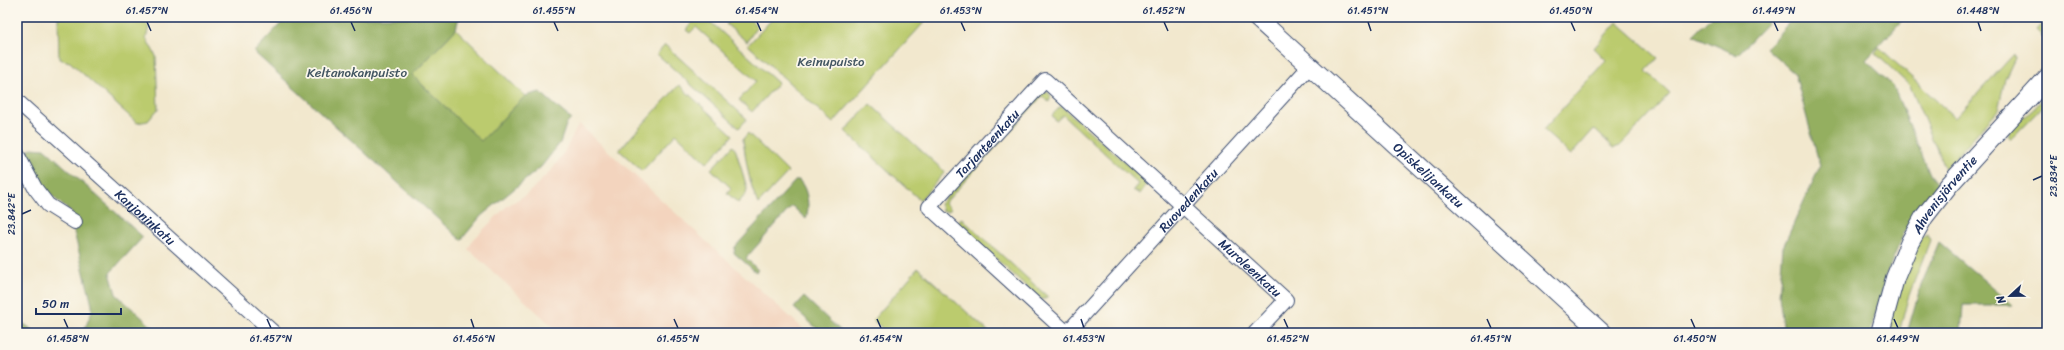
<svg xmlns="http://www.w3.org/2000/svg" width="2064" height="350" viewBox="0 0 2064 350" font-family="Sriracha,sans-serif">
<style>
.built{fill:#f3d4be}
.green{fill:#bbcb6e;stroke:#6b7d66}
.forest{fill:#94af61;stroke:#586f60}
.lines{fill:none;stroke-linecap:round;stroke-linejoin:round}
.minor-casing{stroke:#3b4b6f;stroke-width:16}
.major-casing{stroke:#3b4b6f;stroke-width:20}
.minor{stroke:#fff;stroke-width:14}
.major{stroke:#fff;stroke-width:18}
.ticks{fill:none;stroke:#1b2f5e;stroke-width:1.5}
.labels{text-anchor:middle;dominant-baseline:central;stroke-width:3.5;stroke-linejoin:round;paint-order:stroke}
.park-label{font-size:13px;fill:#435662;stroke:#fbf7ec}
.street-label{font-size:13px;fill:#1b2f5e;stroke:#fbf7ec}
.neatline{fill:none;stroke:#1b2f5e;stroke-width:1.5}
.ticks-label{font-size:10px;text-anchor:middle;fill:#1b2f5e}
</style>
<rect width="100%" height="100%" fill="#fbf7ec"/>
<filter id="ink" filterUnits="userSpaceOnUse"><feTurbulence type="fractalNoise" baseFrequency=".025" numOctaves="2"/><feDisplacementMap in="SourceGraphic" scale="8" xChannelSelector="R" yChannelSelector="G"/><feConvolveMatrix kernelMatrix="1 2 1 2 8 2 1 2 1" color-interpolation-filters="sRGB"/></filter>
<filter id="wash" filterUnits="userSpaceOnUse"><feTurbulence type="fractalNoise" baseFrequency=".012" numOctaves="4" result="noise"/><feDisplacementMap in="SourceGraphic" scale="16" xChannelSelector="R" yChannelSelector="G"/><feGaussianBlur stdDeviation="0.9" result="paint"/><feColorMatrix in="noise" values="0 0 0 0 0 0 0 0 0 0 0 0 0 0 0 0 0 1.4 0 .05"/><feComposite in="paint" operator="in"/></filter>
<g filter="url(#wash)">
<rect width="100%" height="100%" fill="#f2e8ce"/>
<polygon class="built" points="579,124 719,253 808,333 560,333 468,249 473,240 507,206 527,194 552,170 563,154"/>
<g class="green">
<polygon points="58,17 139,17 149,27 146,38 156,56 158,109 148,121 137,123 70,62 59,59"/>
<polygon points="697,17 705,17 778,83 752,112 739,100 756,81 696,27 690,33 686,30"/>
<polygon points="732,17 747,17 757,26 747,42 726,24"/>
<polygon points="774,17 929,17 833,123 748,45"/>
<polygon points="2047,18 2047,32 2043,37 2036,30"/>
<polygon points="1617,22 1658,58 1646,71 1670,93 1620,146 1614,148 1594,129 1571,155 1543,130 1606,60 1594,48"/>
<polygon points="456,29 525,96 481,142 412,75"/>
<polygon points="665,45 747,119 739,128 657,54"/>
<polygon points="1879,47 1955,118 2014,54 2015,58 2005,79 1998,110 1945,169 1910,86 1875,53"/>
<polygon points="679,85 733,135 707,163 676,134 642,171 619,150"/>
<polygon points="1047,91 1051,96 1049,102 1042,96 945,203 951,209 948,211 943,211 940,204 1042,92"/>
<path d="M2047 94V102L2011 139 2009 138C2007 125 2021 119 2029 113 2036 108 2041 100 2047 94Z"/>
<polygon points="870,104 945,172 920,200 845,131"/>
<polygon points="1061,106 1144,179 1147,184 1140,194 1133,190 1138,184 1063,115 1056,121 1052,115"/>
<path d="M748 133 788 172 758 204C749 183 746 161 743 139Z"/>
<polygon points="733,146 736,151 747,188 746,194 738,203 727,193 731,188 711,169"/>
<polygon points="961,218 1048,297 1045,299 1040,299 958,224"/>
<polygon points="1927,234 1930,240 1908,298 1899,333 1887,333 1895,298 1920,238"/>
<polygon points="918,268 989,332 887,333 873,320"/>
</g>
<g class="forest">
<polygon points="287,17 459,17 456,29 412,75 481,141 525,96 540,92 571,119 566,125 560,143 541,167 481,216 461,240 254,52"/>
<polygon points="1711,17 1773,17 1737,55 1693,35"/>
<polygon points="1794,17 1905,17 1866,60 1893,86 1930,174 1938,184 1904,233 1887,273 1870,333 1784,333 1779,296 1783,247 1820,166 1795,74 1766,48"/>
<path d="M31 148 45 149 143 237 110 273 116 294 159 333H83L92 311V305L72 224V213C49 194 34 182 27 152Z"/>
<path d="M796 180H799C808 189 810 207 806 219L792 206 746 258 758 270 756 272 734 253 735 247Z"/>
<polygon points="1939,242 2013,305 1963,305 1961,333 1907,333 1920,288"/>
<polygon points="804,297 843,333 822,333 794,308"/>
<polygon points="17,319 37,333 17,333"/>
</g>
</g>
<g filter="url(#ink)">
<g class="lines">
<g class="minor-casing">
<g id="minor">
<path id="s1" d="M17 101 274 333"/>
<polyline points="17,154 35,188 48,205 75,222"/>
<path id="s2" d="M1067 333 929 207 1045 80 1286 300 1255 333"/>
<path id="s3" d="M1067 333 1310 66"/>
</g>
</g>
<g class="major-casing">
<g id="major">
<path id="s4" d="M1256 17 1602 333"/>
<path id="s5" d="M1880 333 1895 278 1910 242 1924 217 1949 185 2047 78"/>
</g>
</g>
<use href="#minor" class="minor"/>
<use href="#major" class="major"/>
</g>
</g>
<path class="ticks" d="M147 22 151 31M351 22 355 31M554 22 558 31M757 22 761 31M961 22 965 31M1164 22 1168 31M1368 22 1371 31M1571 22 1575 31M1774 22 1778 31M1978 22 1981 31M2033 180 2042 176M22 214 31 210M64 319 68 328M267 319 271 328M471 319 474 328M674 319 678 328M877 319 881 328M1081 319 1084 328M1284 319 1288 328M1487 319 1491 328M1691 319 1695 328M1894 319 1898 328"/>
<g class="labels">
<g class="park-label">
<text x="831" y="61">Keinupuisto</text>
<text x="357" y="72">Keltanokanpuisto</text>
</g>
<g class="street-label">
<text stroke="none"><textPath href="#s2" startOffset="273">Tarjanteenkatu</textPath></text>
<text stroke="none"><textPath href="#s4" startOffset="234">Opiskelijankatu</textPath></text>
<text stroke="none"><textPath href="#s5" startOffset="155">Ahvenisjärventie</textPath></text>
<text stroke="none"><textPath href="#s3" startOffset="180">Ruovedenkatu</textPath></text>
<text stroke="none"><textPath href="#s1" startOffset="173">Kanjoninkatu</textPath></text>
<text stroke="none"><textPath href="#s2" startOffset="637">Muroleenkatu</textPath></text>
</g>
</g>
<rect width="2064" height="350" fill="none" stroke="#fbf7ec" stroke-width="44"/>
<g transform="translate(2010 296) rotate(248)" stroke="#fbf7ec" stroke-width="3" paint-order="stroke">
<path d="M0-3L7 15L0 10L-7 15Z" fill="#1b2f5e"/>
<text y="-6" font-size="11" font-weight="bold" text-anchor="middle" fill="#1b2f5e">N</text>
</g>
<path d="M36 308v6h85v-6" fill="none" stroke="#1b2f5e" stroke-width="2"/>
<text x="42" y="308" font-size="12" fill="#1b2f5e" stroke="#fbf7ec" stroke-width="3" paint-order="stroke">50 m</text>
<rect x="22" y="22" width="2020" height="306" class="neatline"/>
<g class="ticks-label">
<text x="147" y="14">61.457°N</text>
<text x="351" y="14">61.456°N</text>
<text x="554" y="14">61.455°N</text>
<text x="757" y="14">61.454°N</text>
<text x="961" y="14">61.453°N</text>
<text x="1164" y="14">61.452°N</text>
<text x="1368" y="14">61.451°N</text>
<text x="1571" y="14">61.450°N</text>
<text x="1774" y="14">61.449°N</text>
<text x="1978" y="14">61.448°N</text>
<text transform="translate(2053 176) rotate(-90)" y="4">23.834°E</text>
<text transform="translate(11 214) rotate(-90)" y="4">23.842°E</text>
<text x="68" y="342">61.458°N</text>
<text x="271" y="342">61.457°N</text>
<text x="474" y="342">61.456°N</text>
<text x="678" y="342">61.455°N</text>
<text x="881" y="342">61.454°N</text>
<text x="1084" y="342">61.453°N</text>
<text x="1288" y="342">61.452°N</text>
<text x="1491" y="342">61.451°N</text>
<text x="1695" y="342">61.450°N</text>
<text x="1898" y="342">61.449°N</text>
</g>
</svg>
